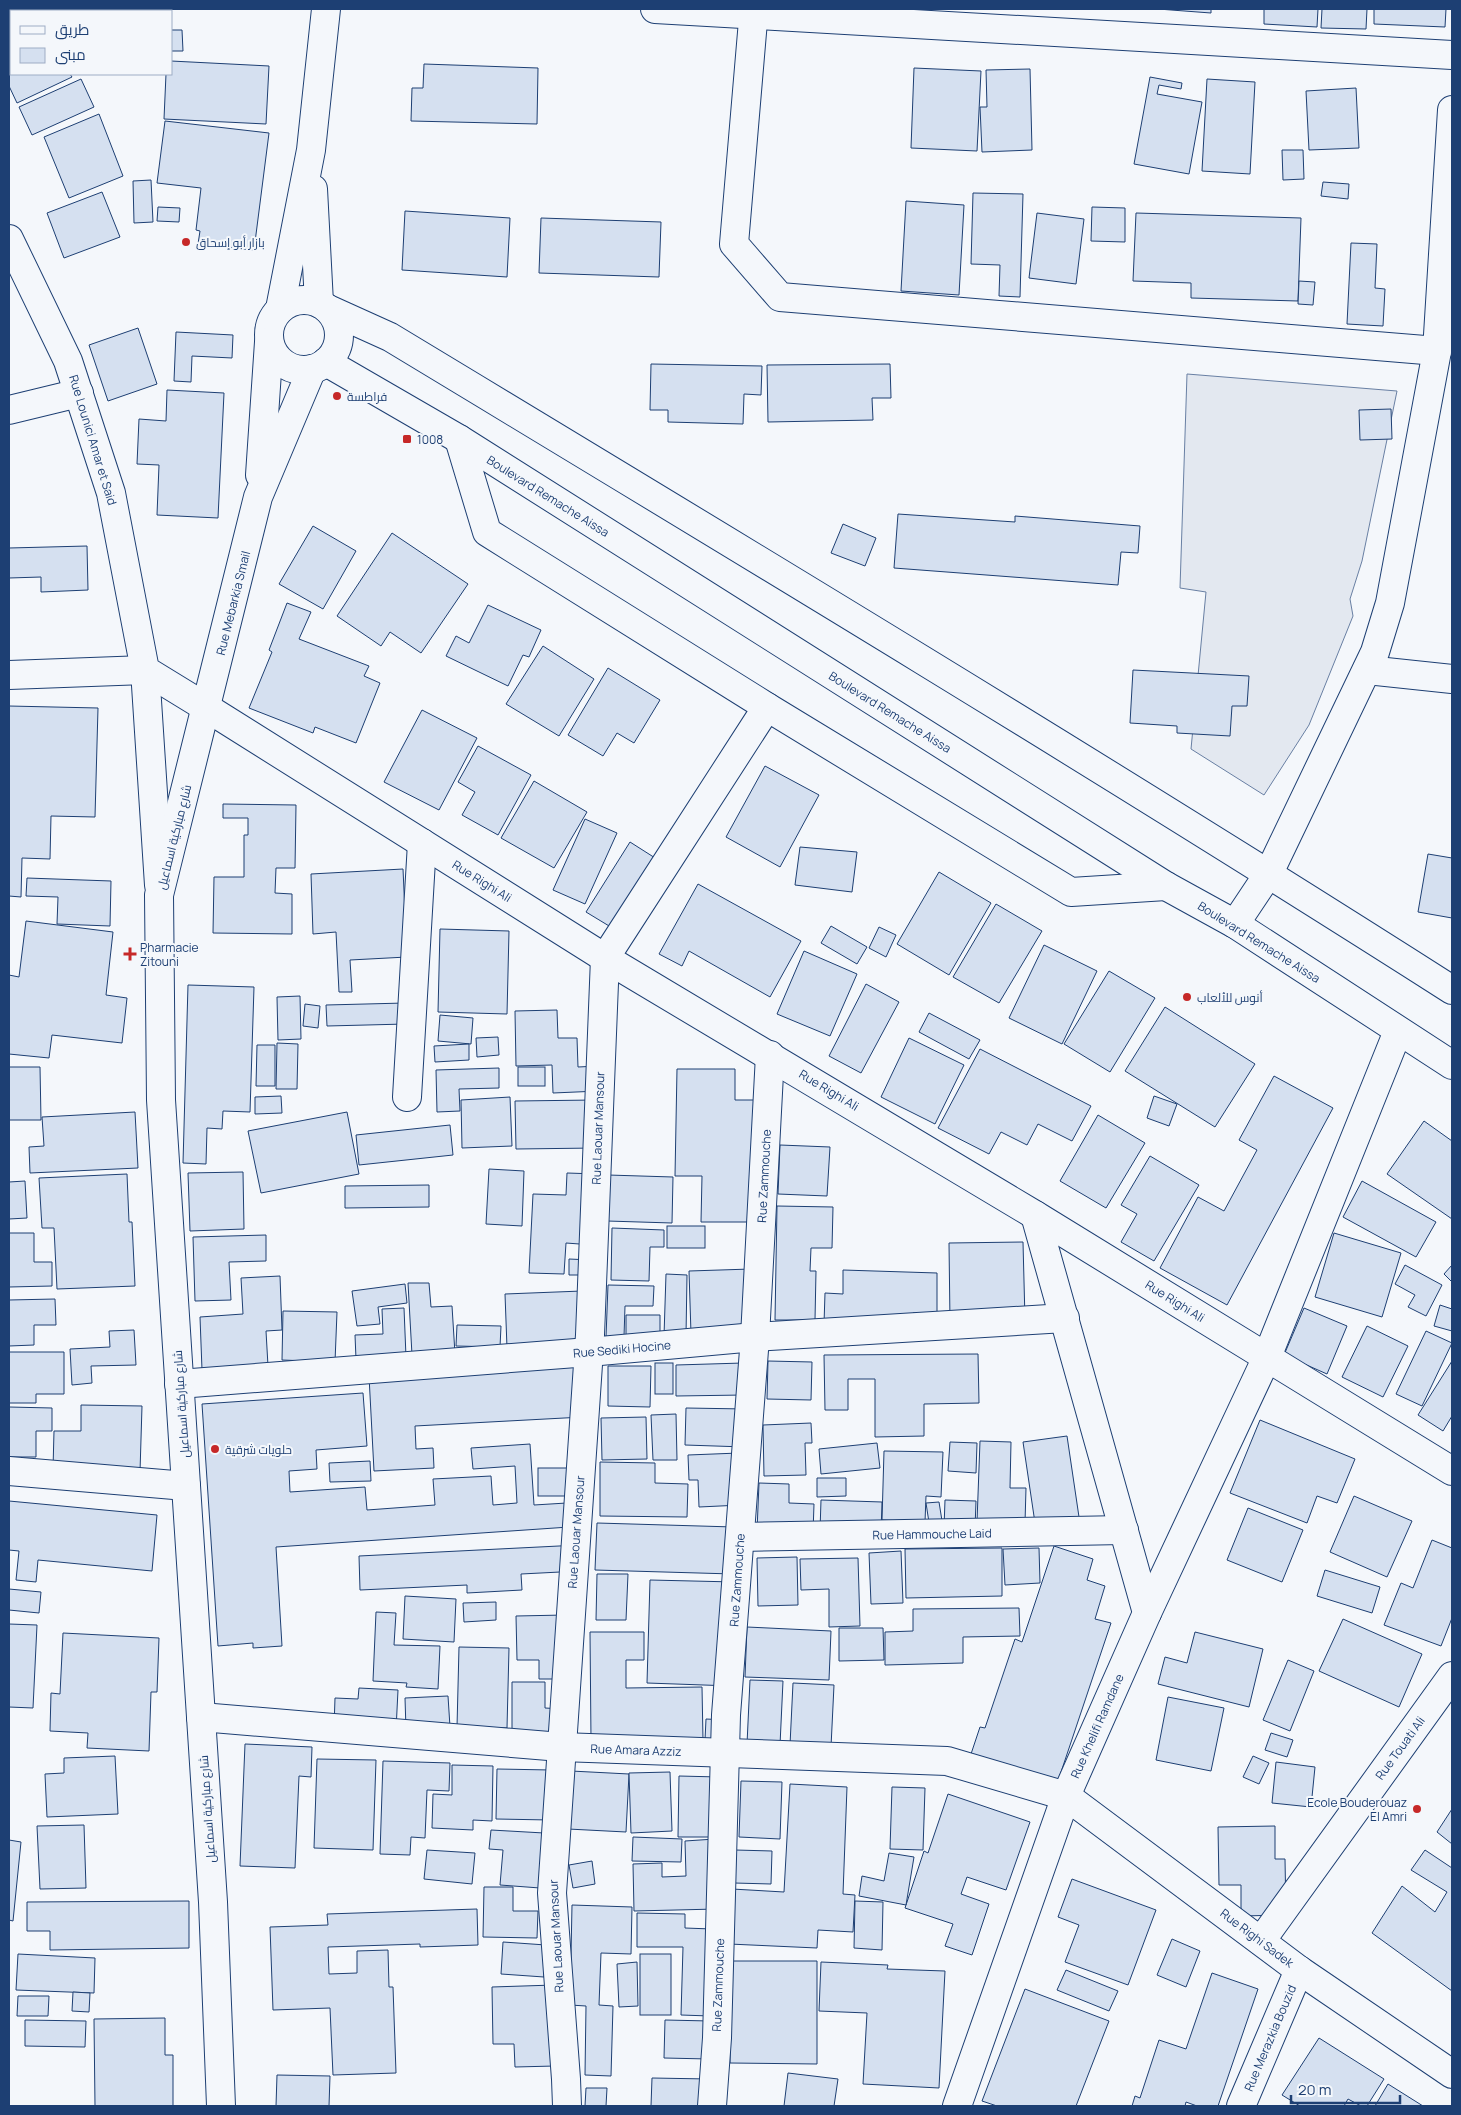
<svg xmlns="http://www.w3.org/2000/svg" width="1461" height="2115" viewBox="0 0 1461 2115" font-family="Manrope,Cairo,sans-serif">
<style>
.parking{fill:#e3e8f0;stroke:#687fa3}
.building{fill:#d5e0f0;stroke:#1d3f73}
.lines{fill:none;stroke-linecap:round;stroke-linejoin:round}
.street-casing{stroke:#1d3f73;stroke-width:30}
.secondary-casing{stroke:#1d3f73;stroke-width:30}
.primary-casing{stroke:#1d3f73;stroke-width:30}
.street{stroke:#f4f7fb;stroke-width:28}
.secondary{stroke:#f4f7fb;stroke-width:28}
.primary{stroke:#f4f7fb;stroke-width:28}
.poi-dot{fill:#c62828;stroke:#f4f7fb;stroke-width:2}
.labels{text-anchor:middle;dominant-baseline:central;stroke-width:4;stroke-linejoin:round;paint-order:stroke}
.poi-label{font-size:12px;fill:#1d3f73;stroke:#f4f7fb;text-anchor:start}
.street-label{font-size:12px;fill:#1d3f73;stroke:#f4f7fb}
</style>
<rect width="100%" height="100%" fill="#f4f7fb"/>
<polygon class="parking" points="1187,374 1397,391 1362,561 1350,599 1353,616 1309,725 1264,795 1191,749 1206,592 1180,588"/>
<g class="building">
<polygon points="49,9 99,9 100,11 50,11"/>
<polygon points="1158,9 1211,9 1211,13"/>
<polygon points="1264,9 1318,9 1317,27 1264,24"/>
<polygon points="1322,9 1367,9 1366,29 1321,28"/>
<polygon points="1374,9 1446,9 1445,27 1374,24"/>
<polygon points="11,27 11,74 70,74 72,77 17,103 9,86 9,29"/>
<polygon points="171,30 182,30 183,51 171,51"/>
<polygon points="171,61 269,66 266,124 164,119 166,74 171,74"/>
<polygon points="424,64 538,68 537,124 411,121 412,88 423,88"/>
<polygon points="914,68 981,71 977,151 911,148"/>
<polygon points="1030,69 1032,150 982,152 980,107 987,107 986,70"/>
<polygon points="1150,77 1182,83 1181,89 1159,85 1157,94 1202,102 1189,174 1134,164"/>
<polygon points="81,79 94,107 32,135 19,107"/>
<polygon points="1207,79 1255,82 1250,174 1202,171"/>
<polygon points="1356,88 1359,148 1309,150 1306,91"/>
<polygon points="99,114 123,176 69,198 44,137"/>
<polygon points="165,121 269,133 254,250 198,244 200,231 196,230 201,188 157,183"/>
<polygon points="1282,150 1303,150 1304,179 1283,180"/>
<polygon points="151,180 153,222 134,223 133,181"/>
<polygon points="1323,182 1349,184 1348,199 1321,196"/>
<polygon points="102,192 120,237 64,258 47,213"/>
<polygon points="973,193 1023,194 1020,297 999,296 1000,265 971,264"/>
<polygon points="906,201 964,205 959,295 901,291"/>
<polygon points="158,207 180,208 179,222 157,221"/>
<polygon points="1092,207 1125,208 1125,242 1091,241"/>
<polygon points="405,211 510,218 507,277 402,270"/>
<polygon points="1037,213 1084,219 1076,284 1029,278"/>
<polygon points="1136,213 1301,218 1298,301 1191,298 1191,283 1133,281"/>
<polygon points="541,218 661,222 659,277 539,273"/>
<polygon points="1351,243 1377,244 1375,288 1385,289 1383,326 1347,324"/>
<polygon points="1299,281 1315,282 1313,305 1298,304"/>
<polygon points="138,328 157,384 108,401 89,345"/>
<polygon points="176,332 233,335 232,358 192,356 191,382 174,381"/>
<polygon points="651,364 762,366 761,395 744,394 743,424 668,422 668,410 650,410"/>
<polygon points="890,364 891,398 872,398 873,420 768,422 767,365"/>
<polygon points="167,390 224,393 218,518 157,515 159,465 137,464 139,419 166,421"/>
<polygon points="1391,409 1392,439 1360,440 1359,410"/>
<polygon points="898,514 1015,522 1015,516 1140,526 1138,553 1121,552 1118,585 894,568"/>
<polygon points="843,524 876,538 865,566 831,553"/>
<polygon points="313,526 356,551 323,609 279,584"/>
<polygon points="392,533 468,584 421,653 390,632 381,646 337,616"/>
<polygon points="87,546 88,590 41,592 41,577 9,578 9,548"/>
<polygon points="287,603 311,612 299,639 369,666 364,676 380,683 356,743 315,727 313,733 249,708 272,652 269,650"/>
<polygon points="488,605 541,630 529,657 523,655 508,686 446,656 456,636 469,643"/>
<polygon points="543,646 594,679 559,736 506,704"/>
<polygon points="608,668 660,700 634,743 617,733 603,756 568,735"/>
<polygon points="1133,670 1249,676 1247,706 1232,706 1230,736 1177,733 1177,726 1130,723"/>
<polygon points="9,706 98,708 95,817 51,816 50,859 22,858 21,897 9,896"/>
<polygon points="422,710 477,738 439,810 384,782"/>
<polygon points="478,746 531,775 498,835 462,815 475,792 458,782"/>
<polygon points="765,766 819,795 780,867 726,837"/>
<polygon points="534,781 587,812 554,868 501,838"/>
<polygon points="223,804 296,805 295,868 276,868 275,893 292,894 292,934 213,933 214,877 244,877 244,835 248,835 248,818 223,818"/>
<polygon points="585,819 617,833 585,904 553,890"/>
<polygon points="630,842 663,863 619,932 586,912"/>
<polygon points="800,847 857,852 852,892 795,885"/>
<polygon points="1428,854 1452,858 1452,918 1418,912"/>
<polygon points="403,869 407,957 350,960 352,992 339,992 336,932 313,934 311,874"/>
<polygon points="939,872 991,903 949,975 897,944"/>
<polygon points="27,878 111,881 110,926 57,924 58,897 26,896"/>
<polygon points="698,884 801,941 770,997 689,951 682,966 659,954"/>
<polygon points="996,904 1042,931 999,1003 953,977"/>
<polygon points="26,921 113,932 106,995 127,998 122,1043 52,1035 49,1058 9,1054 9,975 19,977"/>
<polygon points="831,926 867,947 857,964 821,943"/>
<polygon points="879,927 896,935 886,957 869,948"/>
<polygon points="440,929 509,931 507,1014 438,1012"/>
<polygon points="1044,945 1097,971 1062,1044 1009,1018"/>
<polygon points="804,951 857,974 830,1036 777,1014"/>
<polygon points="1109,971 1155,998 1110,1072 1064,1044"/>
<polygon points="866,984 899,1002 861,1073 829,1056"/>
<polygon points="188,985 254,987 250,1112 223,1111 222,1129 207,1128 206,1164 183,1163"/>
<polygon points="300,996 301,1039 278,1040 277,997"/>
<polygon points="405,1003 406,1024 327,1026 326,1005"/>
<polygon points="305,1004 320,1006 318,1028 303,1026"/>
<polygon points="1165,1007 1255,1064 1215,1127 1125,1071"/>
<polygon points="557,1010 558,1038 577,1038 578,1067 598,1066 599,1091 553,1093 552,1065 516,1066 515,1011"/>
<polygon points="929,1013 980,1040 969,1059 919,1032"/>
<polygon points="440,1015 473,1018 471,1044 438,1041"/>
<polygon points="498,1037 499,1055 477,1057 476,1038"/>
<polygon points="909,1038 964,1065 935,1124 881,1097"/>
<polygon points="277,1043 298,1044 297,1089 276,1089"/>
<polygon points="469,1044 469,1060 435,1062 434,1046"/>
<polygon points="257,1045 275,1045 275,1086 256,1086"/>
<polygon points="980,1049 1091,1106 1072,1141 1038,1124 1027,1145 1001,1132 989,1154 938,1128"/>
<polygon points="9,1067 40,1067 41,1120 9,1120"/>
<rect x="518" y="1067" width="27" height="19"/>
<polygon points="499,1068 499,1088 459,1089 460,1111 437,1112 436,1070"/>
<polygon points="677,1069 735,1069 735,1100 756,1100 754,1222 701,1222 702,1176 675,1176"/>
<polygon points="1274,1076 1333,1108 1227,1305 1160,1268 1198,1197 1224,1211 1257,1150 1239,1140"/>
<polygon points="281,1096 282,1113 255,1114 255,1097"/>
<polygon points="1154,1096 1177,1104 1169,1126 1147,1118"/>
<polygon points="510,1097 512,1146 462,1148 461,1100"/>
<polygon points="595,1100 596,1148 516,1149 515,1101"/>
<polygon points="135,1112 138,1168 30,1173 29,1147 44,1146 42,1117"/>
<polygon points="347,1112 359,1174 261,1193 248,1131"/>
<polygon points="1098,1115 1145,1143 1106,1208 1060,1181"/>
<polygon points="1424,1121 1452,1141 1452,1219 1387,1174"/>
<polygon points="450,1125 453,1155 359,1165 356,1135"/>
<polygon points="780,1145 830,1147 827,1196 778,1194"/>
<polygon points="1150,1156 1199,1185 1154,1261 1121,1242 1137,1214 1121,1205"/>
<polygon points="489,1169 524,1171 522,1226 486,1224"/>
<polygon points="243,1172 244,1229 190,1231 188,1173"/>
<polygon points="567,1173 597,1174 593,1245 566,1243 564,1274 529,1273 533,1194 566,1195"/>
<polygon points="127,1174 129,1222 132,1222 135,1286 57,1289 54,1228 42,1228 39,1178"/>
<polygon points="608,1175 673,1177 672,1223 607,1221"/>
<polygon points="25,1181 27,1218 9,1219 9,1182"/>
<polygon points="1362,1181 1436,1222 1416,1257 1343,1217"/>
<polygon points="429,1185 429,1207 345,1208 345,1186"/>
<polygon points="777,1206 833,1207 832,1248 811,1248 810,1271 816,1271 815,1320 775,1320"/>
<rect x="667" y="1226" width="38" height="22"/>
<polygon points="612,1228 664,1230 664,1247 650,1247 649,1281 611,1280"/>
<polygon points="9,1233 34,1233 34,1262 52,1262 52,1286 9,1287"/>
<polygon points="1334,1233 1401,1253 1382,1317 1315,1297"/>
<polygon points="266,1235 266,1261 229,1262 231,1300 195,1301 193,1237"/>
<polygon points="1023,1242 1025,1320 950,1322 949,1243"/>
<polygon points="569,1259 591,1260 590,1275 569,1275"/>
<polygon points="1405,1265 1442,1285 1426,1316 1408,1307 1415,1295 1395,1284"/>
<polygon points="1452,1265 1452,1282 1444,1274"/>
<polygon points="751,1269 753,1332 691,1334 689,1271"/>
<polygon points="843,1270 937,1273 937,1314 913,1313 913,1326 824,1324 825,1293 843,1294"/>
<polygon points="666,1274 687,1275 686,1336 664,1336"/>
<polygon points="280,1276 282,1330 266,1331 268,1366 202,1370 200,1317 243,1314 241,1278"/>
<polygon points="408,1283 429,1283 431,1307 452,1306 455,1354 412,1355"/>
<polygon points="405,1284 407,1303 378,1307 380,1324 357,1326 352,1291"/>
<polygon points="608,1285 654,1286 653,1306 625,1306 624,1337 606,1337"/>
<polygon points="582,1291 584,1346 507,1348 505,1294"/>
<polygon points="55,1299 56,1325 34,1325 34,1345 9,1346 9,1300"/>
<polygon points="1440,1305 1452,1309 1452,1331 1434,1326"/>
<polygon points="404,1308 406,1357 356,1359 355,1335 383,1334 382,1309"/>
<polygon points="1304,1308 1347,1326 1327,1374 1284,1355"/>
<polygon points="283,1311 337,1312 335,1362 282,1360"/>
<polygon points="626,1315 660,1315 660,1340 626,1339"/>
<polygon points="457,1325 501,1326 500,1347 456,1346"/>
<polygon points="1367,1326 1408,1346 1383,1397 1342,1377"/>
<polygon points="134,1330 136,1365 91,1366 92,1383 72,1385 70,1349 110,1347 109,1331"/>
<polygon points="1426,1331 1452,1343 1422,1406 1396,1394"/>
<polygon points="9,1352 64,1352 64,1394 36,1394 36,1403 9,1403"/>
<polygon points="978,1354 979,1403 924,1404 924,1436 875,1437 875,1379 848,1379 848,1410 825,1410 824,1355"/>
<polygon points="768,1361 812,1362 811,1400 767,1399"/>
<polygon points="1452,1361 1452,1416 1443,1431 1418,1415"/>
<rect x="655" y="1363" width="18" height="31"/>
<polygon points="743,1363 744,1395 676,1396 676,1365"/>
<polygon points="580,1365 583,1417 415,1426 416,1449 433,1448 434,1468 374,1471 369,1376"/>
<polygon points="608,1366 651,1366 650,1407 608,1406"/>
<polygon points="363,1393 367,1446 316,1450 317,1469 289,1471 290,1492 365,1487 367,1510 435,1505 433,1479 491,1476 493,1505 517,1503 515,1466 473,1469 471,1448 530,1444 534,1505 583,1502 584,1526 276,1547 282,1646 253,1648 253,1643 218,1646 202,1404"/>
<polygon points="81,1405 142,1406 140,1472 53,1469 54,1431 81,1431"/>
<polygon points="9,1407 52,1408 52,1431 36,1431 36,1457 9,1457"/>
<polygon points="686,1408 746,1409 745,1447 685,1445"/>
<polygon points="676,1414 677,1460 653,1460 651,1415"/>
<polygon points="646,1417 647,1459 602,1460 601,1418"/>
<polygon points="1260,1420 1355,1459 1337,1503 1317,1496 1307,1523 1230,1493"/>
<polygon points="811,1423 812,1443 805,1443 806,1475 764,1476 763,1425"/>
<polygon points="1067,1436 1079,1517 1035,1523 1023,1442"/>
<polygon points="980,1441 1011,1442 1010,1488 1026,1488 1025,1523 977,1522"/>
<polygon points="950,1442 977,1443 976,1473 948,1471"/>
<polygon points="877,1443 880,1468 821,1474 819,1449"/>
<polygon points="884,1451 943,1452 941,1497 926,1496 925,1522 882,1520"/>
<polygon points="739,1453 741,1505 699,1507 698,1480 689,1480 688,1455"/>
<polygon points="370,1461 371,1481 330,1482 329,1463"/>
<polygon points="600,1462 655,1463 655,1483 688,1484 687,1517 600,1516"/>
<rect x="538" y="1468" width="43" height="28"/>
<polygon points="817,1478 846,1478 846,1496 817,1497"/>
<polygon points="759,1483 789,1484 789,1503 814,1504 813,1533 757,1531"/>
<polygon points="1354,1496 1412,1521 1387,1577 1330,1552"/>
<polygon points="821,1500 882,1502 881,1533 820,1531"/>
<polygon points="945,1500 976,1501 975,1529 944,1528"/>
<polygon points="9,1501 157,1515 152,1571 38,1560 36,1582 16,1580 19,1551 9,1550"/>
<polygon points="939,1502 943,1527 930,1529 926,1503"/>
<polygon points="1248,1508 1303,1530 1282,1582 1227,1560"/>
<polygon points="597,1523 734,1527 733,1574 595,1570"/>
<polygon points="1432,1540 1452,1548 1452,1618 1441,1646 1384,1625 1401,1583 1413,1588"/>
<polygon points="579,1545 580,1571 521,1574 522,1590 467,1593 467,1585 360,1590 359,1556"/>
<polygon points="1054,1546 1093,1559 1087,1580 1105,1586 1095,1619 1111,1623 1056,1787 970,1757 980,1727 985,1728 1015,1639 1022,1642"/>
<polygon points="1002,1548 1002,1596 906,1598 905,1549"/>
<polygon points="1039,1548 1040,1583 1005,1585 1003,1549"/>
<polygon points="901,1551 903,1603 871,1604 869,1553"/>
<polygon points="797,1557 798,1605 758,1606 757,1558"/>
<polygon points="858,1558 860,1626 829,1627 829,1589 801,1590 800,1559"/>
<polygon points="1325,1570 1380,1587 1372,1613 1317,1596"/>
<polygon points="597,1574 628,1574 626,1620 596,1620"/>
<polygon points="650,1580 735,1582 732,1686 647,1683"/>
<polygon points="9,1589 41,1592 39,1613 9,1610"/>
<polygon points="405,1596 456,1599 454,1642 403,1639"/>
<polygon points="496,1602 496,1620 464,1622 463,1603"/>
<polygon points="1019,1608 1020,1636 963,1637 963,1663 885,1665 885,1632 913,1631 913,1609"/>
<polygon points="376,1612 396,1613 394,1645 440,1646 438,1689 406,1687 407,1683 373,1681"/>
<polygon points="565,1615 567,1679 539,1679 539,1660 517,1660 516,1616"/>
<polygon points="1343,1619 1422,1654 1399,1707 1319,1671"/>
<polygon points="9,1624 37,1625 33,1708 9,1707"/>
<polygon points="747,1627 831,1631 829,1680 745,1677"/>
<polygon points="839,1628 883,1628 884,1660 839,1661"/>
<polygon points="590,1632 644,1632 644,1660 626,1660 626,1688 702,1687 703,1740 591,1740"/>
<polygon points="1195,1632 1263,1649 1249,1707 1158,1684 1165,1657 1187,1663"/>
<polygon points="63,1633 159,1638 157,1692 151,1692 149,1751 87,1748 88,1733 50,1731 51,1693 60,1694"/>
<polygon points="459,1647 509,1648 507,1728 457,1727"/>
<polygon points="1288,1660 1314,1671 1290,1731 1263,1720"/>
<polygon points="750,1680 783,1681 780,1745 747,1744"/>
<polygon points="512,1682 545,1682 545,1708 563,1709 563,1740 512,1739"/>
<polygon points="793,1683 834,1685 831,1747 790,1745"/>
<polygon points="359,1688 398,1690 396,1730 334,1728 335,1698 358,1699"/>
<polygon points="448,1696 450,1727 406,1730 405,1698"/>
<polygon points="1168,1697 1224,1708 1211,1771 1156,1760"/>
<polygon points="706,1719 727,1720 726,1742 705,1740"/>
<polygon points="1271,1733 1293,1740 1287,1757 1265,1750"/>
<polygon points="245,1744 312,1747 311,1777 299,1776 295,1868 240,1866"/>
<polygon points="115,1756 118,1814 47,1817 45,1774 64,1773 64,1758"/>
<polygon points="1253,1756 1269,1763 1259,1784 1243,1777"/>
<polygon points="317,1759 376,1760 373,1850 314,1848"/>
<polygon points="383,1761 450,1763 449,1791 427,1790 425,1838 411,1837 410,1855 380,1854"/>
<polygon points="1276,1762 1315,1767 1311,1807 1272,1803"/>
<polygon points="452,1765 493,1766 492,1821 473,1820 473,1830 432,1828 433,1794 452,1795"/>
<polygon points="497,1769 551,1770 550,1820 496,1819"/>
<polygon points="571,1771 629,1774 626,1832 568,1829"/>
<polygon points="670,1772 672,1831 631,1833 629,1773"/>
<polygon points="679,1776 719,1777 719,1837 678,1837"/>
<polygon points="741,1781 782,1782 780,1839 739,1837"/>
<polygon points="790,1784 847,1787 843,1894 855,1895 853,1932 818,1930 817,1948 729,1944 732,1889 784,1892"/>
<polygon points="892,1787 925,1788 923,1850 890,1849"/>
<polygon points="948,1794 1030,1822 1006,1890 967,1877 961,1894 989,1904 972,1955 945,1946 953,1924 905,1908 924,1851 928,1853"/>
<polygon points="1452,1809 1452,1844 1437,1832"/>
<polygon points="84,1825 86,1888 40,1889 37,1826"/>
<polygon points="1275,1826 1275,1859 1285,1859 1286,1915 1241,1916 1241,1885 1219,1885 1218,1827"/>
<polygon points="491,1830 544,1833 540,1888 500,1885 503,1850 489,1849"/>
<polygon points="633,1837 682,1839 681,1862 632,1861"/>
<polygon points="715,1839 717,1909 634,1911 633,1864 662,1863 662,1877 686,1876 685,1841"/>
<polygon points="9,1840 21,1842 13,1921 9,1920"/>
<polygon points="427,1850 475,1853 472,1884 424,1879"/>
<polygon points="735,1850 772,1851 771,1884 734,1883"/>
<polygon points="1425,1850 1452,1868 1452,1991 1372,1933 1402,1886 1435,1912 1447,1892 1411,1870"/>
<polygon points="889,1853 914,1857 906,1905 859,1896 862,1876 884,1881"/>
<polygon points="592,1861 595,1884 573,1888 569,1865"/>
<polygon points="1072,1879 1156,1910 1128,1985 1065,1962 1079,1925 1058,1917"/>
<polygon points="484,1887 513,1887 513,1911 538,1911 537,1938 483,1937"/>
<polygon points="189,1901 189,1948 50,1950 50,1931 27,1931 27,1902"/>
<polygon points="855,1901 883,1902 882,1950 854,1948"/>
<polygon points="572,1905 632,1907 631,1954 601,1953 599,2005 613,2006 611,2076 585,2075 586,2006 570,2005"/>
<polygon points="477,1909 478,1945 420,1947 420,1944 328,1947 329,1974 357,1973 357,1951 388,1950 389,1987 393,1987 396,2073 333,2075 330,2008 273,2010 270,1927 328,1925 327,1914"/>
<polygon points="637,1913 685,1914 685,1928 712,1929 710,2016 681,2015 683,1947 637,1947"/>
<polygon points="1172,1939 1200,1951 1186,1987 1157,1975"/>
<polygon points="503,1942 546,1945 544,1977 501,1974"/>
<polygon points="18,1954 95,1958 94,1993 16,1990"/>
<rect x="640" y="1954" width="31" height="61"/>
<polygon points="730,1961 817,1961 817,2064 730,2063"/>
<polygon points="637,1962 638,2006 619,2007 617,1964"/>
<polygon points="821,1962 888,1965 887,1969 945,1971 939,2088 863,2084 867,2013 819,2011"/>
<polygon points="1066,1970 1118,1991 1109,2011 1057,1990"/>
<polygon points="1212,1973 1258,1989 1218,2106 1197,2106 1186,2102 1185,2106 1132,2106 1135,2096 1140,2098 1159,2040 1186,2049"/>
<polygon points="554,1985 555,2066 515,2067 514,2044 493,2044 492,1987"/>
<polygon points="1025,1989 1109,2021 1076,2106 997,2106 982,2101"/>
<polygon points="73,1992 90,1993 89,2012 72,2011"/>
<polygon points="18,1996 49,1996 48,2016 17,2016"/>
<polygon points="165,2018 165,2055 173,2055 173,2106 95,2106 94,2019"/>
<polygon points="25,2020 86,2021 85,2047 25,2046"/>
<polygon points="665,2020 710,2021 709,2059 664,2058"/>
<polygon points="1319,2038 1384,2079 1367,2106 1361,2106 1348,2099 1344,2106 1300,2106 1282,2095"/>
<polygon points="788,2073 838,2079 834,2106 784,2106"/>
<polygon points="277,2075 330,2076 329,2106 276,2106"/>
<polygon points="652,2078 709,2079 708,2106 651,2106"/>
<polygon points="1388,2084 1423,2106 1375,2106"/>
<polygon points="586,2088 607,2088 606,2106 585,2106"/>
</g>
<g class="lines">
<g class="street-casing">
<g id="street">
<polyline points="655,9 1452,55"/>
<polyline points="754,9 734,244 780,297 1437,351"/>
<polyline points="459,439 487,532 767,707 1071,892 1166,886"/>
<polyline points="1367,670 1452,679"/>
<polyline points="9,675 145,670"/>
<polyline points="207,708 605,958 1035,1215 1452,1471"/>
<polyline points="1235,924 1269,873 1375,652 1390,603 1437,351 1452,110"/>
<polyline points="407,1097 422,843"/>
<polyline points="1035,1215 1147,1613"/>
<polyline points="179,1384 589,1352 755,1337 1065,1318"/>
<polyline points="9,1471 186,1486"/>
<polyline points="740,1537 1124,1530"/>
<polyline points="201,1717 561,1747 947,1761 1066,1796"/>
<polyline points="1261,1941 1452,1676"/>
<polyline points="567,2106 566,2079 552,1893 590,1335 605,958 767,707"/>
<polyline points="712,2106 717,2038 726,1715 755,1337 770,1055"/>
<polyline points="1241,2106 1299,1970"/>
</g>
</g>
<g class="secondary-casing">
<g id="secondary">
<polyline points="9,239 68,361 111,493 145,670 207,708"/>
<path d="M328 309 390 337C746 552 1102 767 1452 990"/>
<polyline points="326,362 459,439 1166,886 1235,924 1452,1065"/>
<polyline points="9,410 79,393"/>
<polyline points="145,670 159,885"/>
<polyline points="1066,1796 1299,1970 1452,2074"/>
<polyline points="957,2106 1066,1796 1147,1613 1267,1357 1398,1031"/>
</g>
</g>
<g class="primary-casing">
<g id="primary">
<polyline points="313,189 319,303"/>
<circle cx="304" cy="335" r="35"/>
<polyline points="280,309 311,150 326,9"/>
<polyline points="260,475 269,342"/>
<polyline points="221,2106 213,1902 161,1100 159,895 258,497 312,369"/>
</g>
</g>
<use href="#street" class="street"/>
<use href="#secondary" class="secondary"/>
<use href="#primary" class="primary"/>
</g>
<g class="poi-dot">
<circle cx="186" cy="242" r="5"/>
<circle cx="337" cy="396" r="5"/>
<rect x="402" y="434" width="10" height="10" rx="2.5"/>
<path d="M127.5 946.5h5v5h5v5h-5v5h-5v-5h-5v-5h5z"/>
<circle cx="1187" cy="997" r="5"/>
<circle cx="215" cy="1449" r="5"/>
<circle cx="1417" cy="1809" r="5"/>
</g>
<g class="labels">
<g class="poi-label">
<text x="196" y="242">بازار أبو إسحاق</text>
<text x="347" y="396">فراطسة</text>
<text x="417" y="439">1008</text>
<text x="140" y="947">Pharmacie<tspan x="140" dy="14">Zitouni</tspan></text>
<text x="1197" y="997">أنوس للألعاب</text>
<text x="225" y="1449">حلويات شرقية</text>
<text x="1407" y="1802" text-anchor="end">Ecole Bouderouaz<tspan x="1407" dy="14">El Amri</tspan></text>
</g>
<g class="street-label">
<text transform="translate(93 440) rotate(73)">Rue Lounici Amar et Said</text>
<text transform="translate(548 496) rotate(32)">Boulevard Remache Aissa</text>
<text transform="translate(233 603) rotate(-76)">Rue Mebarkia Smail</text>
<text transform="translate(890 712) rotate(32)">Boulevard Remache Aissa</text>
<text transform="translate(174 837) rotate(-76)">شارع مباركية اسماعيل</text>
<text transform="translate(482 881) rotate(32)">Rue Righi Ali</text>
<text transform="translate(1259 942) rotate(32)">Boulevard Remache Aissa</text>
<text transform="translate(829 1090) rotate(31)">Rue Righi Ali</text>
<text transform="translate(598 1128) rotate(-88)">Rue Laouar Mansour</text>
<text transform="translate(764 1176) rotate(-87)">Rue Zammouche</text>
<text transform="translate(1175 1301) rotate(32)">Rue Righi Ali</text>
<text transform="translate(622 1349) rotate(-5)">Rue Sediki Hocine</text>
<text transform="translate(181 1404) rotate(-94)">شارع مباركية اسماعيل</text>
<text transform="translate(576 1532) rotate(-86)">Rue Laouar Mansour</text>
<text transform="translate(932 1534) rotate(-1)">Rue Hammouche Laid</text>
<text transform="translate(737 1580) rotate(-86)">Rue Zammouche</text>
<text transform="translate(1097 1726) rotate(-66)">Rue Khelifi Ramdane</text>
<text transform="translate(1400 1748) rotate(-54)">Rue Touati Ali</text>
<text transform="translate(636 1750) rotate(2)">Rue Amara Azziz</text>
<text transform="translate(207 1809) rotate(-94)">شارع مباركية اسماعيل</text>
<text transform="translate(556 1936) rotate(-93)">Rue Laouar Mansour</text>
<text transform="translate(1257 1938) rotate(37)">Rue Righi Sadek</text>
<text transform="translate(718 1985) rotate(-88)">Rue Zammouche</text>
<text transform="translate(1270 2038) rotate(-67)">Rue Merazkia Bouzid</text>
</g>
</g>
<rect width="1461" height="2115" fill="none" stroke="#1d3f73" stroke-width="20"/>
<rect x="10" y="10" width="162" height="65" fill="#f4f7fb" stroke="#9eadc5"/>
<rect x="20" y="26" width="25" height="8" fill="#f4f7fb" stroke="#9eadc5"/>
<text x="55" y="35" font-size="15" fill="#1d3f73">طريق</text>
<rect x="20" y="48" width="25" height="15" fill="#d5e0f0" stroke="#9eadc5"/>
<text x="55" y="60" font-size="15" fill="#1d3f73">مبنى</text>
<path d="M1291 2095v8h109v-8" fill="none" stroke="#1d3f73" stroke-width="2.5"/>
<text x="1298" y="2095" font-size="15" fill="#1d3f73" stroke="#f4f7fb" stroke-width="4" paint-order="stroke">20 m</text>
</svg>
